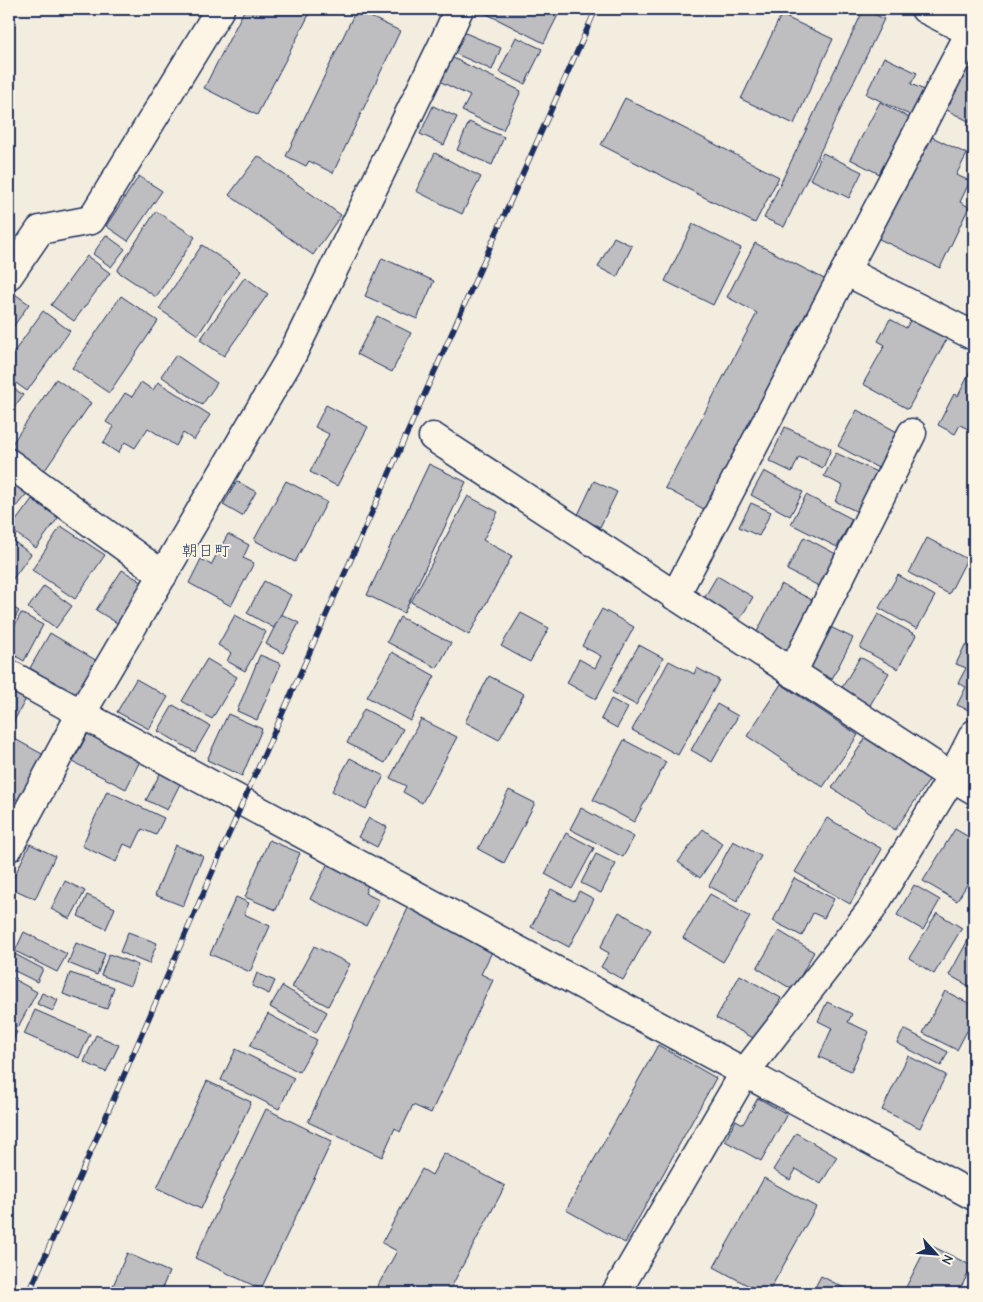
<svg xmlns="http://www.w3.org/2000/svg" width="983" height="1302" viewBox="0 0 983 1302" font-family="'Comic Neue','Klee One',sans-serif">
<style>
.building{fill:#bebec0;stroke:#1b2f5e}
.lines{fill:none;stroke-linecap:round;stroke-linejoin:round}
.minor-casing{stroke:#1b2f5e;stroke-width:31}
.minor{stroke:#fcf5e5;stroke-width:28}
.rail-casing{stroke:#1b2f5e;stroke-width:5.5}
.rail{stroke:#fcf5e5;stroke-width:4;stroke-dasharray:11;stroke-linecap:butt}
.labels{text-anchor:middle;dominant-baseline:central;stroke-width:4;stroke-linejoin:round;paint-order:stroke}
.quarter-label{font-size:16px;fill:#1b2f5e;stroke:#fcf5e5}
</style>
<rect width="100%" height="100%" fill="#f3ede0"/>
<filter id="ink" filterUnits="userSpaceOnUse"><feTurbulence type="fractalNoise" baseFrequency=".02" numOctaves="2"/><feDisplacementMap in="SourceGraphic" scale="10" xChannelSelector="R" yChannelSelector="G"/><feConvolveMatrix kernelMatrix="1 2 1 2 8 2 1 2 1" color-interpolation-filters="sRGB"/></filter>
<g filter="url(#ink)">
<g class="building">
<polygon points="245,9 312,9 257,115 204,88"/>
<polygon points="485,9 561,9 544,43 483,12"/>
<polygon points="864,9 884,19 784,227 764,218"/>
<polygon points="356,10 400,31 333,173 309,161 306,166 286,156"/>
<polygon points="781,15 833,39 794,124 741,99"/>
<polygon points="463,32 501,48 492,70 454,53"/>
<polygon points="516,37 542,49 525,84 499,72"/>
<polygon points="451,57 521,91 503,130 462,111 470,96 439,81"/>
<polygon points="884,57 917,73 911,84 933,94 920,120 866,94"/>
<polygon points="968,65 974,68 974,124 945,109"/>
<polygon points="625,98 779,177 755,223 601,145"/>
<polygon points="880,102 917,122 887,178 850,159"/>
<polygon points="433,106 457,117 444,145 420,134"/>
<polygon points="469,122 504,137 492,165 457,150"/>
<polygon points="928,135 967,154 956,175 970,181 960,202 969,207 940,268 877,238"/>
<polygon points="435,153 481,177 462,214 416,191"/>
<polygon points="823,153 862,172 849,198 810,179"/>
<polygon points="258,156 341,215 313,255 229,195"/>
<polygon points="139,176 162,191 128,241 106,226"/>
<polygon points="156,211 195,237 156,297 117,271"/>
<polygon points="693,224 741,248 713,305 665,281"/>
<polygon points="106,235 125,249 111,267 93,254"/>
<polygon points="614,237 632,246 617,277 598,267"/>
<polygon points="755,243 832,283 711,513 665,488 757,313 727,297"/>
<polygon points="202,245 240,271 198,335 159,309"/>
<polygon points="87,256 110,273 74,321 51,305"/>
<polygon points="382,258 434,281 417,319 365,296"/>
<polygon points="245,277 268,294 224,356 200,340"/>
<polygon points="12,292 29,304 9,333 9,297"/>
<polygon points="121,296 158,321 109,393 72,368"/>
<polygon points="43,311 70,331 27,391 9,378 9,359"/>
<polygon points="377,316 411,333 392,372 357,354"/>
<polygon points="912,317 948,337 908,409 863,384 885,345 878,341 890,319 906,328"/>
<polygon points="176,355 217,383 202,405 161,376"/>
<polygon points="974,364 974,432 960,425 955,434 938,425 954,394 958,396"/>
<polygon points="56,379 91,403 43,473 9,448"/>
<polygon points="141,382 153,390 158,382 210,415 194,440 183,433 176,446 148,428 135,448 125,442 118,453 103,443 114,427 106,422 125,393 132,397"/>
<polygon points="9,385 23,395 9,415"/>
<polygon points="326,405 368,427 337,486 310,472 329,434 315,427"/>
<polygon points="857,410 899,433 880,469 838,446"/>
<polygon points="785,427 831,449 823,468 799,457 792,472 769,461"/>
<polygon points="836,453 881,474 862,514 835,501 843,486 824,476"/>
<polygon points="429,464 466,482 404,613 367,595"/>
<polygon points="764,471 803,492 790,516 751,495"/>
<polygon points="9,474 29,491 9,515"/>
<polygon points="237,481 256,492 242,516 223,505"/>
<polygon points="286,481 327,502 295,562 254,540"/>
<polygon points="594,481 617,492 600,527 577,517"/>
<polygon points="806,495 852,519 837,547 791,524"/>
<polygon points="468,496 498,512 483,540 512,556 469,635 411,602"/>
<polygon points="32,499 58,518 36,548 10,529"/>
<polygon points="751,503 771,512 759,536 739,527"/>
<polygon points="61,526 105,555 75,599 32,570"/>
<polygon points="228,534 249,545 243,558 254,563 231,606 189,583 201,559 211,565"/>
<polygon points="804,537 836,554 819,586 787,570"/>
<polygon points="9,538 31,554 9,584"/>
<polygon points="927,538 967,559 949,594 909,573"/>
<polygon points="122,570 150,587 125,628 96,610"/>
<polygon points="898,575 935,596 917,629 879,608"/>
<polygon points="717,576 753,597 739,621 703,600"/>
<polygon points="264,581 291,595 274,628 247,613"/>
<polygon points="781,584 818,603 792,655 755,636"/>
<polygon points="44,586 72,606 56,628 28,608"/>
<polygon points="9,605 19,611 9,628"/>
<polygon points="602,609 634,627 596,699 567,683 579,659 595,668 601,656 582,646"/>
<polygon points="21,613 43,625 24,661 9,652 9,637"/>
<polygon points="521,613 549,628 530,662 501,646"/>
<polygon points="281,614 299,623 283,653 266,644"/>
<polygon points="878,614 916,635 898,669 860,648"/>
<polygon points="235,615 266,632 245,671 227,661 231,653 218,645"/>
<polygon points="400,617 451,643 437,668 387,642"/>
<polygon points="826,625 853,638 832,679 805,665"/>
<polygon points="50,633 104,665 84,700 30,668"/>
<polygon points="639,645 663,658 636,705 612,692"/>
<polygon points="965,645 974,650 974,710 973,712 957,705 966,687 958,683 966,668 956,664"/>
<polygon points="392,652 435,676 410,721 367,697"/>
<polygon points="260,655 281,664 257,720 237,711"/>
<polygon points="860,657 889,673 869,707 840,691"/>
<polygon points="207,659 237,677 212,719 182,701"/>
<polygon points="669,661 694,674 697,668 719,680 678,755 632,730"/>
<polygon points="489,676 524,694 499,740 465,722"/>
<polygon points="136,679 168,697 149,729 117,712"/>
<polygon points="781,684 858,735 823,787 747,736"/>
<polygon points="9,685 28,695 9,730"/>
<polygon points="611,699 628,708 617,728 601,719"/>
<polygon points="717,704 738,716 712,762 691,750"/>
<polygon points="173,705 210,726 195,752 158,731"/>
<polygon points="364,709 403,729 385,763 347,743"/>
<polygon points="228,714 262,729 242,776 207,760"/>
<polygon points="421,719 457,737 422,803 403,792 406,786 390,778"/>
<polygon points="88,733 141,759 126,789 73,762"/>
<polygon points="867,736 930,779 895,830 832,788"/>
<polygon points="13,738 44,755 20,801 9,795 9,747"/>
<polygon points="624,740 666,762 634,822 593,800"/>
<polygon points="350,758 384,776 366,809 332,791"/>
<polygon points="161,772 181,782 167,810 146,800"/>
<polygon points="509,790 535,803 504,863 478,849"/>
<polygon points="107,791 164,818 156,835 142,829 133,848 124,844 116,862 82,846"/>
<polygon points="581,808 634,837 623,857 570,829"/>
<polygon points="369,818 387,827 377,847 358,837"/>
<polygon points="827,818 882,849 850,904 795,872"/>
<polygon points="703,829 723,844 700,878 678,862"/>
<polygon points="955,829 974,840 974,873 957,901 923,881"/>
<polygon points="566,833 594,848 572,889 545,874"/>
<polygon points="269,840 300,853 276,910 245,897"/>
<polygon points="733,841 761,856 737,901 709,886"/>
<polygon points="30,844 55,856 35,899 9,887"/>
<polygon points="175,845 203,856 183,906 155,895"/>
<polygon points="596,854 616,864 601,893 581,883"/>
<polygon points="328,863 369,883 365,893 379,900 366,926 310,899"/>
<polygon points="794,878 834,899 824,918 813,913 802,936 773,921"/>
<polygon points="65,881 85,891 70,919 51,909"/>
<polygon points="914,885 940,900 923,930 897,915"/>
<polygon points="551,889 574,901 579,891 594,899 569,947 531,927"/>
<polygon points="710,894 750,917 723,962 683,938"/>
<polygon points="87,895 115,908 106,929 78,916"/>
<polygon points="236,897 249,903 244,914 270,926 250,972 210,954"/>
<polygon points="409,906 495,946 481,974 493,980 431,1113 413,1105 400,1132 395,1128 382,1157 308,1122"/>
<polygon points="619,912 651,930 623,980 601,967 609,953 600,948"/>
<polygon points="937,913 962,928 934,974 909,958"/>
<polygon points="974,929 974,989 949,975"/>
<polygon points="779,931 814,952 793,990 757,968"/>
<polygon points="24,932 67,954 57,972 15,951"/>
<polygon points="128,932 157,943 149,964 120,952"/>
<polygon points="76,943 105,954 97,975 68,963"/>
<polygon points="314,946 350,964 328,1006 292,987"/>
<polygon points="9,951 43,969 37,982 11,969 9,973"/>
<polygon points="109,954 138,965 130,986 101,975"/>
<polygon points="70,973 114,987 107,1009 63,994"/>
<polygon points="257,973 275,981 269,994 252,986"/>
<polygon points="740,975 781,998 757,1040 716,1018"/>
<polygon points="12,978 37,992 18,1027 9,1022 9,983"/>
<polygon points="282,986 327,1012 316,1033 270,1007"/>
<polygon points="945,991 974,1006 974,1032 973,1034 967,1031 957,1050 923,1033"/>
<polygon points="42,993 58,1000 53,1011 37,1004"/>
<polygon points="827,1002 852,1014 848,1022 869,1032 851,1071 819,1057 832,1028 818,1021"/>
<polygon points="35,1010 90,1034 79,1058 24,1034"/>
<polygon points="268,1014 317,1040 299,1072 250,1046"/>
<polygon points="9,1028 17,1032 9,1047"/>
<polygon points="904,1029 948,1052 941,1066 897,1043"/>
<polygon points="96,1035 119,1045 106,1072 84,1062"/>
<polygon points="658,1045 716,1078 625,1243 566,1210"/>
<polygon points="236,1049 294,1078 279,1109 221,1080"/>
<polygon points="908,1056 946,1075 920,1128 882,1110"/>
<polygon points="207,1081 251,1102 201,1209 157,1188"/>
<polygon points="758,1098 787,1114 761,1161 725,1141 736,1120 743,1124"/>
<polygon points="266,1109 332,1141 261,1289 195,1258"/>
<polygon points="796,1133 837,1157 821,1184 796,1169 790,1180 773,1170"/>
<polygon points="444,1153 505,1186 448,1293 384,1293 376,1289 397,1251 382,1243 422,1169 432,1175"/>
<polygon points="764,1178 816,1207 768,1293 762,1293 714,1267"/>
<polygon points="928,1244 972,1266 958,1293 903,1293"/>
<polygon points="127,1253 169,1272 160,1293 110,1293"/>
<polygon points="821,1276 854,1293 812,1293"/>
</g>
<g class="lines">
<g class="minor-casing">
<g id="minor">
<polyline points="925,9 974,34"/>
<polyline points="845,271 974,336"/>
<polyline points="9,275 40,230 91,220 220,9"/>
<polyline points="433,437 952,777 974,790"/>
<polyline points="9,463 163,575"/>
<polyline points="675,596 974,25"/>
<polyline points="792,673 912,433"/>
<polyline points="9,674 243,802 974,1196"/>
<polyline points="9,847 81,714 292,355 445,40 459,9"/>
<polyline points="616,1293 745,1072 871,910 952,777 974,734"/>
</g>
</g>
<use href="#minor" class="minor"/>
<g class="rail-casing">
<polyline id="rail" points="29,1293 243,802 596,9"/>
</g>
<use href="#rail" class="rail"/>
</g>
</g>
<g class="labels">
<g class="quarter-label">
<text x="206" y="551">朝日町</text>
</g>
</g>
<rect width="983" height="1302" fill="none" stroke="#fcf5e5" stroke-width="30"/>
<rect x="15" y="15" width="953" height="1272" fill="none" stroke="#1b2f5e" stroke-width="2" filter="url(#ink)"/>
<g transform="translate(936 1254) rotate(116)" stroke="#fcf5e5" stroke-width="4" paint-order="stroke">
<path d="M0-4L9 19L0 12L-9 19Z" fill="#1b2f5e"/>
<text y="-8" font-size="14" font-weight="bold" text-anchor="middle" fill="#1b2f5e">N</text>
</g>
</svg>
